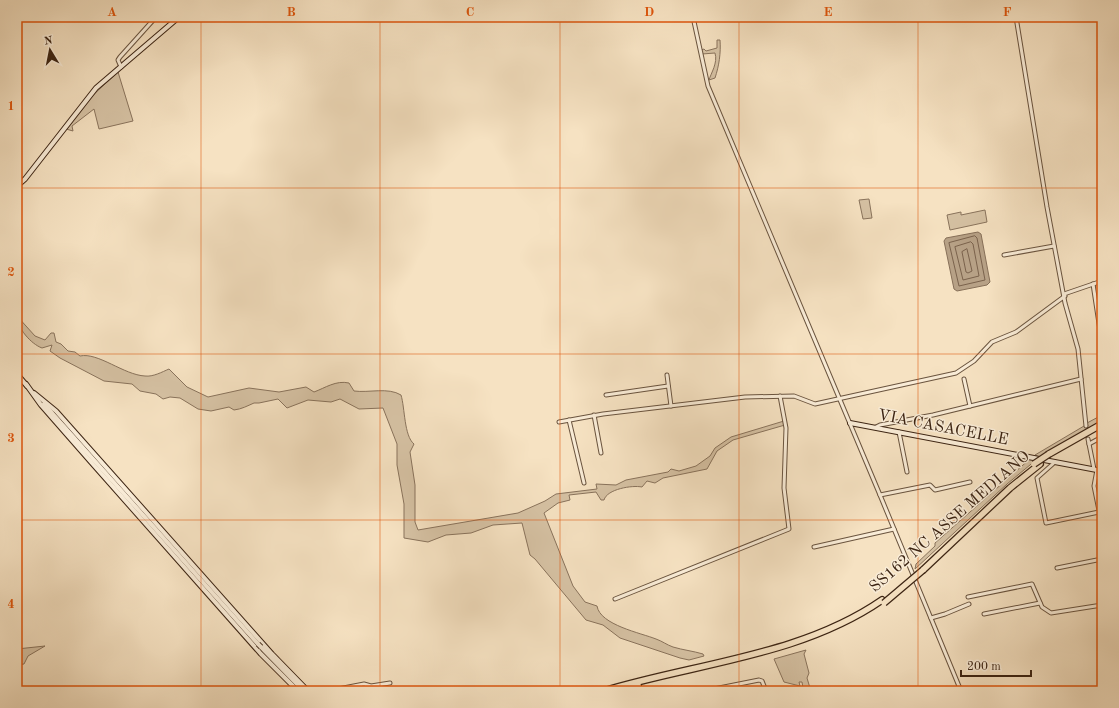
<svg xmlns="http://www.w3.org/2000/svg" width="1119" height="708" viewBox="0 0 1119 708" font-family="'Old Standard TT',serif">
<style>
.green{fill:#d6c2a4;stroke:#89735c}
.water{fill:#b7a186;stroke:#866f58}
.lines{fill:none;stroke-linecap:round;stroke-linejoin:round}
.shore{stroke:#7a624c;stroke-width:1}
.street-casing{stroke:#6a543f;stroke-width:5}
.secondary-casing{stroke:#3c2413;stroke-width:6}
.highway-casing{stroke:#3c2413;stroke-width:8}
.street{stroke:#f9ecd7;stroke-width:3}
.secondary{stroke:#f9ecd7;stroke-width:4}
.highway{stroke:#f6e2c2;stroke-width:5.5}
.secondary-bridge-casing{stroke:#3c2413;stroke-width:6;stroke-linecap:butt}
.highway-bridge-casing{stroke:#3c2413;stroke-width:8;stroke-linecap:butt}
.secondary-bridge{stroke:#f9ecd7;stroke-width:4}
.highway-bridge{stroke:#f6e2c2;stroke-width:5.5}
.grid{fill:none;stroke:#df560c;stroke-width:1;stroke-opacity:0.55}
.labels{text-anchor:middle;dominant-baseline:central;stroke-width:3;stroke-linejoin:round;paint-order:stroke}
.street-label{font-size:16px;fill:#3c2413;stroke:#f9ecd7}
.neatline{fill:none;stroke:#df560c;stroke-width:1.5}
.grid-label{font-size:13px;text-anchor:middle;font-weight:bold;fill:#df560c}
</style>
<rect width="100%" height="100%" fill="#f6e2c2"/>
<filter id="stains"><feTurbulence type="fractalNoise" baseFrequency=".005" numOctaves="4"/><feColorMatrix values="0 0 0 0 .2 0 0 0 0 .09 0 0 0 0 .02 0 0 0 .5 -.17"/></filter>
<radialGradient id="worn" r=".72"><stop offset=".6" stop-color="#630" stop-opacity="0"/><stop offset="1" stop-color="#630" stop-opacity=".3"/></radialGradient>
<g class="green">
<path d="M717 40H720C721 53 719 66 715 78L709 80C711 73 718 63 715 53L702 54 701 50 704 49 706 51 717 48Z"/>
<polygon points="118,72 133,121 99,129 94,109 72,126 73,131 66,129 92,96"/>
<polygon points="869,199 872,218 863,219 859,200"/>
<polygon points="985,210 987,222 950,230 947,215 961,212 961,215"/>
<path d="M17 316 35 336 45 340 51 333H54L56 342 61 344 68 351 75 352 80 356C98 352 124 375 145 376 153 377 162 372 169 369L187 387 208 397 249 388 279 392 306 387 314 392C325 388 336 380 349 383L354 391C369 393 388 387 401 395 405 408 404 436 414 444L410 452 415 485V522L418 530 518 513 545 501 556 494 597 489 596 484 616 485 626 480 668 472 671 469 679 471 696 466 710 456 715 448 731 437 784 421 785 425 733 440 717 451 707 469 663 478 655 483 647 481 642 487C632 485 607 489 604 500H601L596 492 569 495 570 500 558 503 544 513 573 586 585 602 597 606C600 625 641 633 656 639 662 641 667 645 673 647 683 650 693 651 703 654L704 656 689 660 680 658 620 638 603 625 586 620 535 559 530 555 522 523 493 525 471 533 446 535 428 542 404 538V504L397 465V444L383 408 359 409 340 399 331 402 308 400 287 408 278 399 259 403H254C247 406 242 409 234 410L229 407 211 411 198 409 180 398 170 397 163 399 156 394 140 391 132 384 104 381 60 358 50 351 52 345 42 348C31 344 17 328 17 316Z"/>
<polygon points="1102,415 1102,422 1041,458 1035,455 1084,426 1085,427 1088,426 1087,423"/>
<polygon points="1031,458 1036,460 1007,484 915,569 916,564 935,546 935,543"/>
<polygon points="45,646 28,656 24,664 17,665 17,649"/>
<polygon points="806,650 804,654 809,673 807,678 810,688 815,691 809,691 803,688 802,682 799,682 800,686 784,682 774,659"/>
</g>
<polygon class="water" points="978,232 981,234 990,282 987,285 957,291 954,289 944,241 946,238"/>
<g class="lines">
<g class="shore">
<polygon points="975,236 977,238 985,280 959,286 949,243"/>
<polygon points="971,242 973,244 979,276 963,280 955,247"/>
<polygon points="967,249 972,271 968,273 966,272 962,252"/>
</g>
<g class="street-casing">
<g id="street">
<polyline points="693,17 708,86 880,495 961,691"/>
<polyline points="1016,17 1047,207 1065,303 1078,349 1086,426"/>
<polyline points="121,67 118,60 120,57 156,17"/>
<polyline points="1004,255 1054,246"/>
<polyline points="1093,284 1102,343"/>
<polyline points="1064,294 1102,281"/>
<polyline points="667,375 671,406"/>
<polyline points="964,379 970,406"/>
<polyline points="606,395 668,386"/>
<polyline points="594,415 601,453"/>
<polyline points="569,420 584,483"/>
<polyline points="559,422 603,414 745,397 794,396 815,404 956,373 974,361 992,342 1016,332 1065,296"/>
<polyline points="876,427 880,425 933,415 1081,379"/>
<polyline points="899,432 907,472"/>
<polyline points="1088,439 1094,469"/>
<polyline points="1089,444 1102,437"/>
<polyline points="1055,462 1037,478 1046,523 1099,512"/>
<polyline points="1097,470 1094,486 1102,525"/>
<polyline points="880,495 930,485 935,490 970,482"/>
<polyline points="814,547 894,529"/>
<polyline points="1057,568 1102,559"/>
<polyline points="968,597 1032,584 1042,607 1051,613 1102,605"/>
<polyline points="615,599 789,529 784,488 786,428 780,396"/>
<polyline points="984,614 1040,603"/>
<polyline points="931,618 945,614 969,604"/>
<polyline points="328,691 364,684 371,686 390,683"/>
<polyline points="704,691 759,680 762,681 766,691"/>
</g>
</g>
<g class="secondary-casing">
<g id="secondary">
<polyline points="17,186 25,179 96,88 179,17"/>
<polyline points="17,374 27,386"/>
<polyline points="26,384 41,405 91,462 261,654 298,691"/>
<polyline points="34,393 56,411 272,654 308,691"/>
<polyline points="44,404 258,644"/>
<polyline points="850,423 1102,471"/>
<polyline points="261,647 304,691"/>
</g>
</g>
<g class="highway-casing">
<g id="highway">
<polyline points="1049,454 1102,424"/>
<polyline points="923,570 1010,488 1040,464"/>
<path d="M604 691C696 663 801 656 882 600"/>
<polyline points="617,691 638,685"/>
</g>
</g>
<use href="#street" class="street"/>
<use href="#secondary" class="secondary"/>
<use href="#highway" class="highway"/>
<g class="secondary-bridge-casing">
<polyline id="secondary-bridge" points="258,644 261,647"/>
</g>
<g class="highway-bridge-casing">
<g id="highway-bridge">
<polyline points="1034,464 1049,454"/>
<polyline points="884,603 923,570"/>
</g>
</g>
<use href="#secondary-bridge" class="secondary-bridge"/>
<use href="#highway-bridge" class="highway-bridge"/>
</g>
<path class="grid" d="M201 17V691M380 17V691M560 17V691M739 17V691M918 17V691M17 188H1102M17 354H1102M17 520H1102"/>
<g class="labels">
<g class="street-label">
<text transform="translate(943 428) rotate(11)">VIA CASACELLE</text>
<text transform="translate(950 522) rotate(-41)">SS162 NC ASSE MEDIANO</text>
</g>
</g>
<rect width="1119" height="708" fill="none" stroke="#f6e2c2" stroke-width="44"/>
<g transform="translate(50 50) rotate(350)" stroke="#f9ecd7" stroke-width="3" paint-order="stroke">
<path d="M0-3L7 15L0 10L-7 15Z" fill="#3c2413"/>
<text y="-6" font-size="11" font-weight="bold" text-anchor="middle" fill="#3c2413">N</text>
</g>
<path d="M961 670v6h70v-6" fill="none" stroke="#3c2413" stroke-width="2"/>
<text x="967" y="670" font-size="12" fill="#3c2413" stroke="#f9ecd7" stroke-width="3" paint-order="stroke">200 m</text>
<rect x="22" y="22" width="1075" height="664" class="neatline"/>
<g class="grid-label">
<text x="112" y="16">A</text>
<text x="291" y="16">B</text>
<text x="470" y="16">C</text>
<text x="649" y="16">D</text>
<text x="828" y="16">E</text>
<text x="1007" y="16">F</text>
<text x="11" y="110">1</text>
<text x="11" y="276">2</text>
<text x="11" y="442">3</text>
<text x="11" y="608">4</text>
</g>
<rect width="100%" height="100%" filter="url(#stains)"/>
<rect width="100%" height="100%" fill="url(#worn)"/>
</svg>
